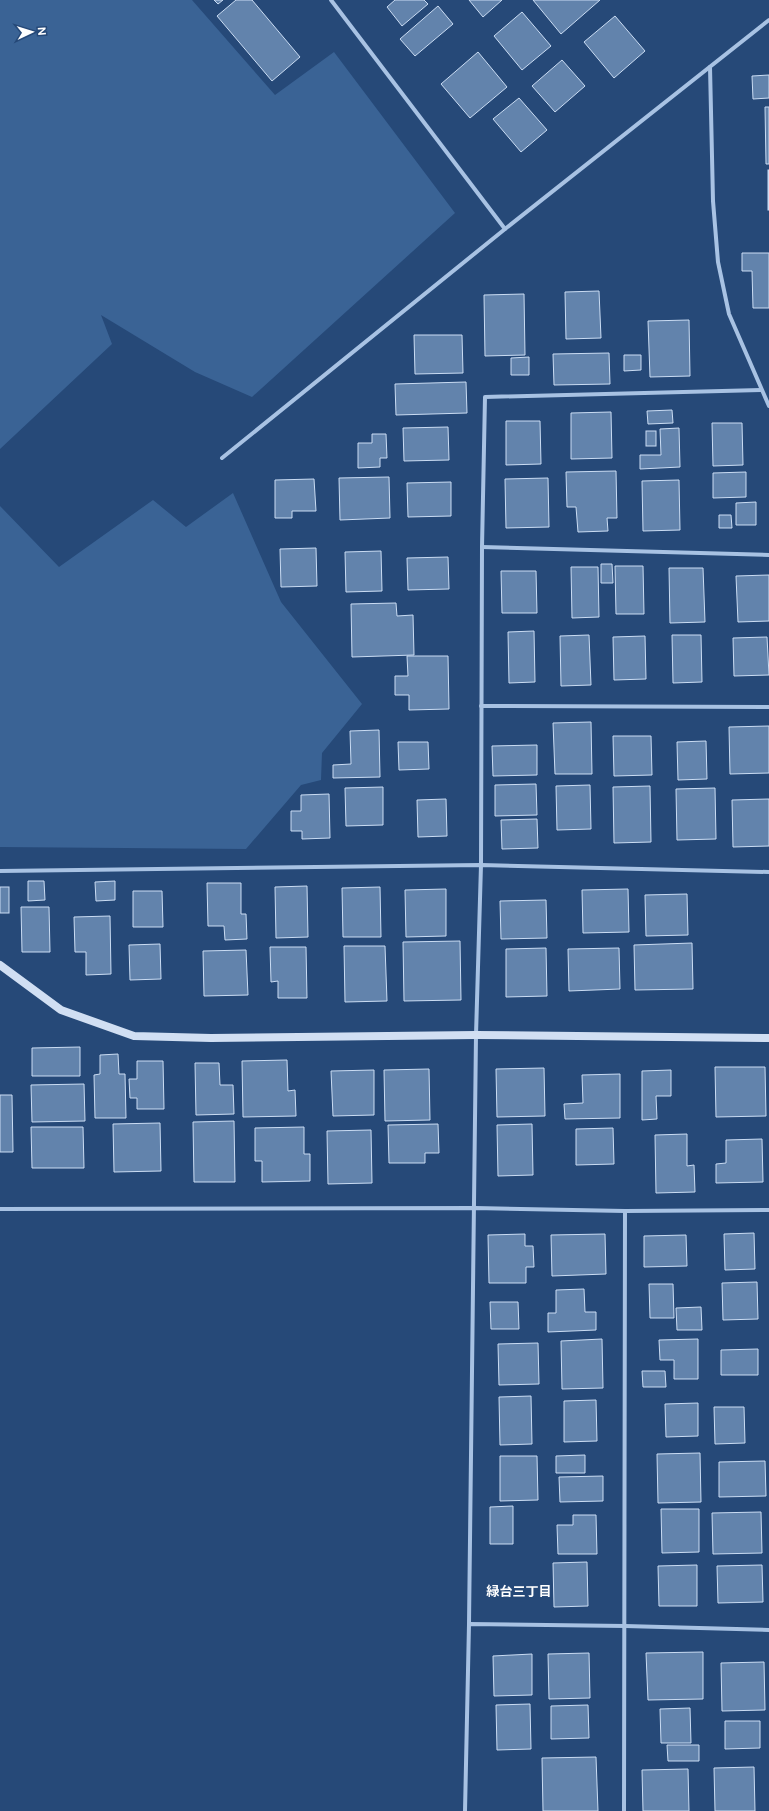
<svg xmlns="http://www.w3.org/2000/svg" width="769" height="1811" viewBox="0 0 769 1811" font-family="Figtree,'Noto Sans JP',sans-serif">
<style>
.green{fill:#3a6395}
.building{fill:#6283ac;stroke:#cadcf3}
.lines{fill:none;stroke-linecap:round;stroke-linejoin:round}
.street{stroke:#a8c2e3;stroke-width:4}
.secondary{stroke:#d1dff3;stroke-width:8}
.labels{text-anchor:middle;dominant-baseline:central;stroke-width:4;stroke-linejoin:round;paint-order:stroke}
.neighbourhood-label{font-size:13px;font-weight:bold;fill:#fff;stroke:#264978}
</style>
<rect width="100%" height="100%" fill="#264978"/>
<g class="green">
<polygon points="0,0 192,0 275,95 334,52 455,213 252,397 195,372 101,315 112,344 0,449"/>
<polygon points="233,493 281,602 362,704 322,753 321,780 301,785 246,849 0,847 0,506 59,567 153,500 186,527"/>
</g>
<g class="building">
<polygon points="214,0 223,0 218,4"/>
<polygon points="236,0 252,0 300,57 272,81 217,16"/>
<polygon points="395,0 424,0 428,4 402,26 387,7"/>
<polygon points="469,0 502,0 483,17"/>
<polygon points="533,0 600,0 561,34"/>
<polygon points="438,6 453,24 415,56 400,39"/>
<polygon points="522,12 551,46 522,70 494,36"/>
<polygon points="615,16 645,51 614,78 584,42"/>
<polygon points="478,52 507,87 470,118 441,84"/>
<polygon points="562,60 585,86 555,112 532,86"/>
<polygon points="769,75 769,98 753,99 752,76"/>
<polygon points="519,98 547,130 521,152 493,119"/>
<polygon points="765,107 769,107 769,164 766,164"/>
<rect x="768" y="170" width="1" height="40"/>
<polygon points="742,253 769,253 769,308 753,308 752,271 742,271"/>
<polygon points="599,291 601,338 566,339 565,292"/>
<polygon points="524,294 525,355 485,356 484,295"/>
<polygon points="689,320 690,376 650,377 648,321"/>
<polygon points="414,335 462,335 463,373 415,374"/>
<polygon points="609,353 610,384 554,385 553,354"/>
<polygon points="624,355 641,355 641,370 624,371"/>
<polygon points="529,357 529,375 511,375 511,358"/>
<polygon points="466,382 467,413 396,415 395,384"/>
<polygon points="672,410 673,423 648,424 647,411"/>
<polygon points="611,412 612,458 571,459 571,413"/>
<polygon points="506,421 540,421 541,464 506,465"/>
<polygon points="712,423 742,423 743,465 713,466"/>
<polygon points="448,427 449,460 404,461 403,428"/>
<polygon points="679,428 680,467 640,469 640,455 661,455 660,429"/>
<rect x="646" y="431" width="10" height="15"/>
<polygon points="372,434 386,434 387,458 380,458 380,467 358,468 358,443 372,443"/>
<polygon points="616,471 617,518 607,518 608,531 578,532 576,507 567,507 566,472"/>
<polygon points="746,472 746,497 713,498 713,473"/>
<polygon points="389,477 390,518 340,520 339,478"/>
<polygon points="548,478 549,527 506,528 505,479"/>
<polygon points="314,479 316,511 292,511 292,518 275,518 275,480"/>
<polygon points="679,480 680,530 643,531 642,481"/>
<polygon points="451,482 451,516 408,517 407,483"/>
<polygon points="756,502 756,525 736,525 736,503"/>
<polygon points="719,515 731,515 732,528 719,528"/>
<polygon points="316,548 317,586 281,587 280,549"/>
<polygon points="381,551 382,591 346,592 345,552"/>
<polygon points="448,557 449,589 408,590 407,558"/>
<polygon points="601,564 612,564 613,583 601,583"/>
<polygon points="615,566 643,566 644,614 616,614"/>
<polygon points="571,567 598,567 599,617 572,618"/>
<polygon points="669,568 703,568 705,622 670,623"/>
<polygon points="501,571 536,571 537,613 502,613"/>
<polygon points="769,575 769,621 738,622 736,576"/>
<polygon points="396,603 397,616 413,615 414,655 352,657 351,604"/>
<polygon points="534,631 535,682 509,683 508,632"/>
<polygon points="589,635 591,685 561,686 560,636"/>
<polygon points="672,635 701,635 702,682 673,683"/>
<polygon points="645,636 646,679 614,680 613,637"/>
<polygon points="767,637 769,675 734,676 733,638"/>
<polygon points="407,656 448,656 449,709 409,710 409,695 395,695 395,676 408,676"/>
<polygon points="591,722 592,774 555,774 553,723"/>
<polygon points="769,726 769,773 730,774 729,727"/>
<polygon points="379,730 380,777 333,778 333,765 351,764 350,731"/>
<polygon points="613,736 651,736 652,775 614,776"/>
<polygon points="706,741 707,779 678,780 677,742"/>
<polygon points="398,742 428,742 429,769 399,770"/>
<polygon points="537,745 537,775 493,776 492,746"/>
<polygon points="536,784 537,815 495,816 495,785"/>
<polygon points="590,785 591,829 557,830 556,786"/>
<polygon points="650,786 651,842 614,843 613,787"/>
<polygon points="383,787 383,825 346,826 345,788"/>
<polygon points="715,788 716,839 677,840 676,789"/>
<polygon points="329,794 330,838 302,839 302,831 291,831 291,811 301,811 301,795"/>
<polygon points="446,799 447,836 418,837 417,800"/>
<polygon points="769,799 769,846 733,847 732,800"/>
<polygon points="537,819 538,848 502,849 501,820"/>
<polygon points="28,881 44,881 45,900 28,901"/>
<polygon points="115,881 115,900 96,901 95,882"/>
<polygon points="207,883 241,883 241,914 246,914 247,939 225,940 224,926 208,926"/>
<polygon points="307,886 308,937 276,938 275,887"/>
<rect x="0" y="887" width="9" height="26"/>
<polygon points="380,887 381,937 343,937 342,888"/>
<polygon points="446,889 446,936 406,937 405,890"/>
<polygon points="628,889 629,932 583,933 582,890"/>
<polygon points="133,891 162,891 163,927 133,927"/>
<polygon points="687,894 688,935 646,936 645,895"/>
<polygon points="546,900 547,938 501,939 500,901"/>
<polygon points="21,907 49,907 50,952 22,952"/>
<polygon points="110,916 111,974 86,975 86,952 75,952 74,917"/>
<polygon points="460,941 461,1000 404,1001 403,942"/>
<polygon points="692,943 693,989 635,990 634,945"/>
<polygon points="160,944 161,979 130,980 129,945"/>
<polygon points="344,946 385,946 387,1001 345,1002"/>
<polygon points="270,947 306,947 307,998 278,998 278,981 271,982"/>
<polygon points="546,948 547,996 506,997 506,949"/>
<polygon points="619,948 620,989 569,991 568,949"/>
<polygon points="246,950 248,995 204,996 203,951"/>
<polygon points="80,1047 80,1076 32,1076 32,1048"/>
<polygon points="118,1054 119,1074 125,1074 126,1118 95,1118 94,1075 100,1074 100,1055"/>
<polygon points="287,1060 288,1091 295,1090 296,1116 243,1117 242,1061"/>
<polygon points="137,1061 163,1061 164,1109 137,1109 137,1098 130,1098 129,1079 137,1079"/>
<polygon points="195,1063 219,1063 220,1085 233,1085 234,1114 196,1115"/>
<polygon points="715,1067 765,1067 766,1116 716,1117"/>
<polygon points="544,1068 545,1116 497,1117 496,1069"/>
<polygon points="429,1069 430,1120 385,1121 384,1070"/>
<polygon points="374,1070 374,1115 333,1116 331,1071"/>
<polygon points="671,1070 671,1096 656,1096 657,1119 642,1120 642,1071"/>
<polygon points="620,1074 620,1118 565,1119 564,1104 583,1103 582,1075"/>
<polygon points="84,1084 85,1121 32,1122 31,1085"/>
<polygon points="0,1095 12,1095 13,1152 0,1152"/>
<polygon points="234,1121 235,1182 194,1182 193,1122"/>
<polygon points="160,1123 161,1171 114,1172 113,1124"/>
<polygon points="438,1124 439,1153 425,1153 425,1163 389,1163 388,1125"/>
<polygon points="532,1124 533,1175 498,1176 497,1125"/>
<polygon points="31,1127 83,1127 84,1168 32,1168"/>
<polygon points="304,1127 304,1154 310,1154 310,1181 262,1182 262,1161 255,1161 255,1128"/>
<polygon points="613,1128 614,1164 576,1165 576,1129"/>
<polygon points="371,1130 372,1183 328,1184 327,1131"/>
<polygon points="687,1134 687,1166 694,1165 695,1192 656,1193 655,1135"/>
<polygon points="762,1139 763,1182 716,1183 716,1164 726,1163 726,1140"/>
<polygon points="754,1233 755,1269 725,1270 724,1234"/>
<polygon points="525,1234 525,1246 533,1246 534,1267 526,1267 526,1283 489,1283 488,1235"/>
<polygon points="605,1234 606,1274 552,1276 551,1235"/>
<polygon points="686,1235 687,1266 644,1267 644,1236"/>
<polygon points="757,1282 758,1319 723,1320 722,1283"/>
<polygon points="649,1284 673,1284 674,1318 650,1318"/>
<polygon points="584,1289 585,1312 596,1312 596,1330 548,1332 548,1313 556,1313 556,1290"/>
<polygon points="490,1302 518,1302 519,1329 491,1329"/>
<polygon points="701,1307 702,1330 677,1330 676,1308"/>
<polygon points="602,1339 603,1388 562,1389 561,1341"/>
<polygon points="698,1339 698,1379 674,1379 674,1360 660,1360 659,1340"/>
<polygon points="538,1343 539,1384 499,1385 498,1344"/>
<polygon points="758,1349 758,1375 721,1375 721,1350"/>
<polygon points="642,1371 665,1371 666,1387 643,1387"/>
<polygon points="531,1396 532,1444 500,1445 499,1397"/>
<polygon points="596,1400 597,1441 564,1442 564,1401"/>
<polygon points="698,1403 698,1436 666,1437 665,1404"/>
<polygon points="714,1407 744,1407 745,1443 715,1444"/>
<polygon points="700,1453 701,1502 658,1503 657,1454"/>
<polygon points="585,1455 585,1473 556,1473 556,1456"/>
<polygon points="500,1456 537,1456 538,1500 500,1501"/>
<polygon points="765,1461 766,1496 719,1497 719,1462"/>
<polygon points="603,1476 603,1501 560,1502 559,1477"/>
<polygon points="513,1506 513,1544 490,1544 490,1507"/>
<polygon points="661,1509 699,1509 699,1552 662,1553"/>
<polygon points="761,1512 762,1553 713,1554 712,1513"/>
<polygon points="573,1515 596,1515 597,1554 558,1554 557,1525 573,1525"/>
<polygon points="587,1562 588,1606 554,1607 553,1563"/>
<polygon points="697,1565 697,1606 659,1606 658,1566"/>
<polygon points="762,1565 763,1602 718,1603 717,1566"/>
<polygon points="703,1652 703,1699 648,1700 646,1653"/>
<polygon points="589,1653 590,1698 549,1699 548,1654"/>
<polygon points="532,1654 532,1695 494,1696 493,1656"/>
<polygon points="764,1662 765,1710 722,1711 721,1663"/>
<polygon points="530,1704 531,1749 497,1750 496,1705"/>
<polygon points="588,1705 589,1738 551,1739 551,1706"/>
<polygon points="690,1708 691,1743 661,1743 660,1709"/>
<polygon points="725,1721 760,1721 760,1748 725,1749"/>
<polygon points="667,1745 699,1745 699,1761 668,1761"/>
<polygon points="596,1757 598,1811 543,1811 542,1758"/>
<polygon points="754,1767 755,1811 715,1811 714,1768"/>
<polygon points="688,1769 689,1811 643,1811 642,1770"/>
</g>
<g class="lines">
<g class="street">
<polyline points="710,67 713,201 718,262 729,314 769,406"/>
<polyline points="505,229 769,20"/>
<polyline points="222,458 505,229 331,0"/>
<polyline points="482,547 769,555"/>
<polyline points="481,706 769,707"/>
<polyline points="0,871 481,865 769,872"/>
<polyline points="0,1209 475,1208 625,1211 624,1811"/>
<polyline points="625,1211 769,1210"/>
<polyline points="469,1624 476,1035 481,865 482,547 485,397 761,390"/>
<polyline points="465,1811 469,1624 625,1626 769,1630"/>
</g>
<polyline class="secondary" points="0,965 61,1010 134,1036 211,1038 476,1035 769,1038"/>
</g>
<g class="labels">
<g class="neighbourhood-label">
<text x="519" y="1591">緑台三丁目</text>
</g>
</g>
<g transform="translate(32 32) rotate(86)" stroke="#264978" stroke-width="3" paint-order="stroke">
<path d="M0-3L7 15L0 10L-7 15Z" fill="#ffffff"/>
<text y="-6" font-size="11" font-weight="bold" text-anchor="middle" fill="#ffffff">N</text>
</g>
</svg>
